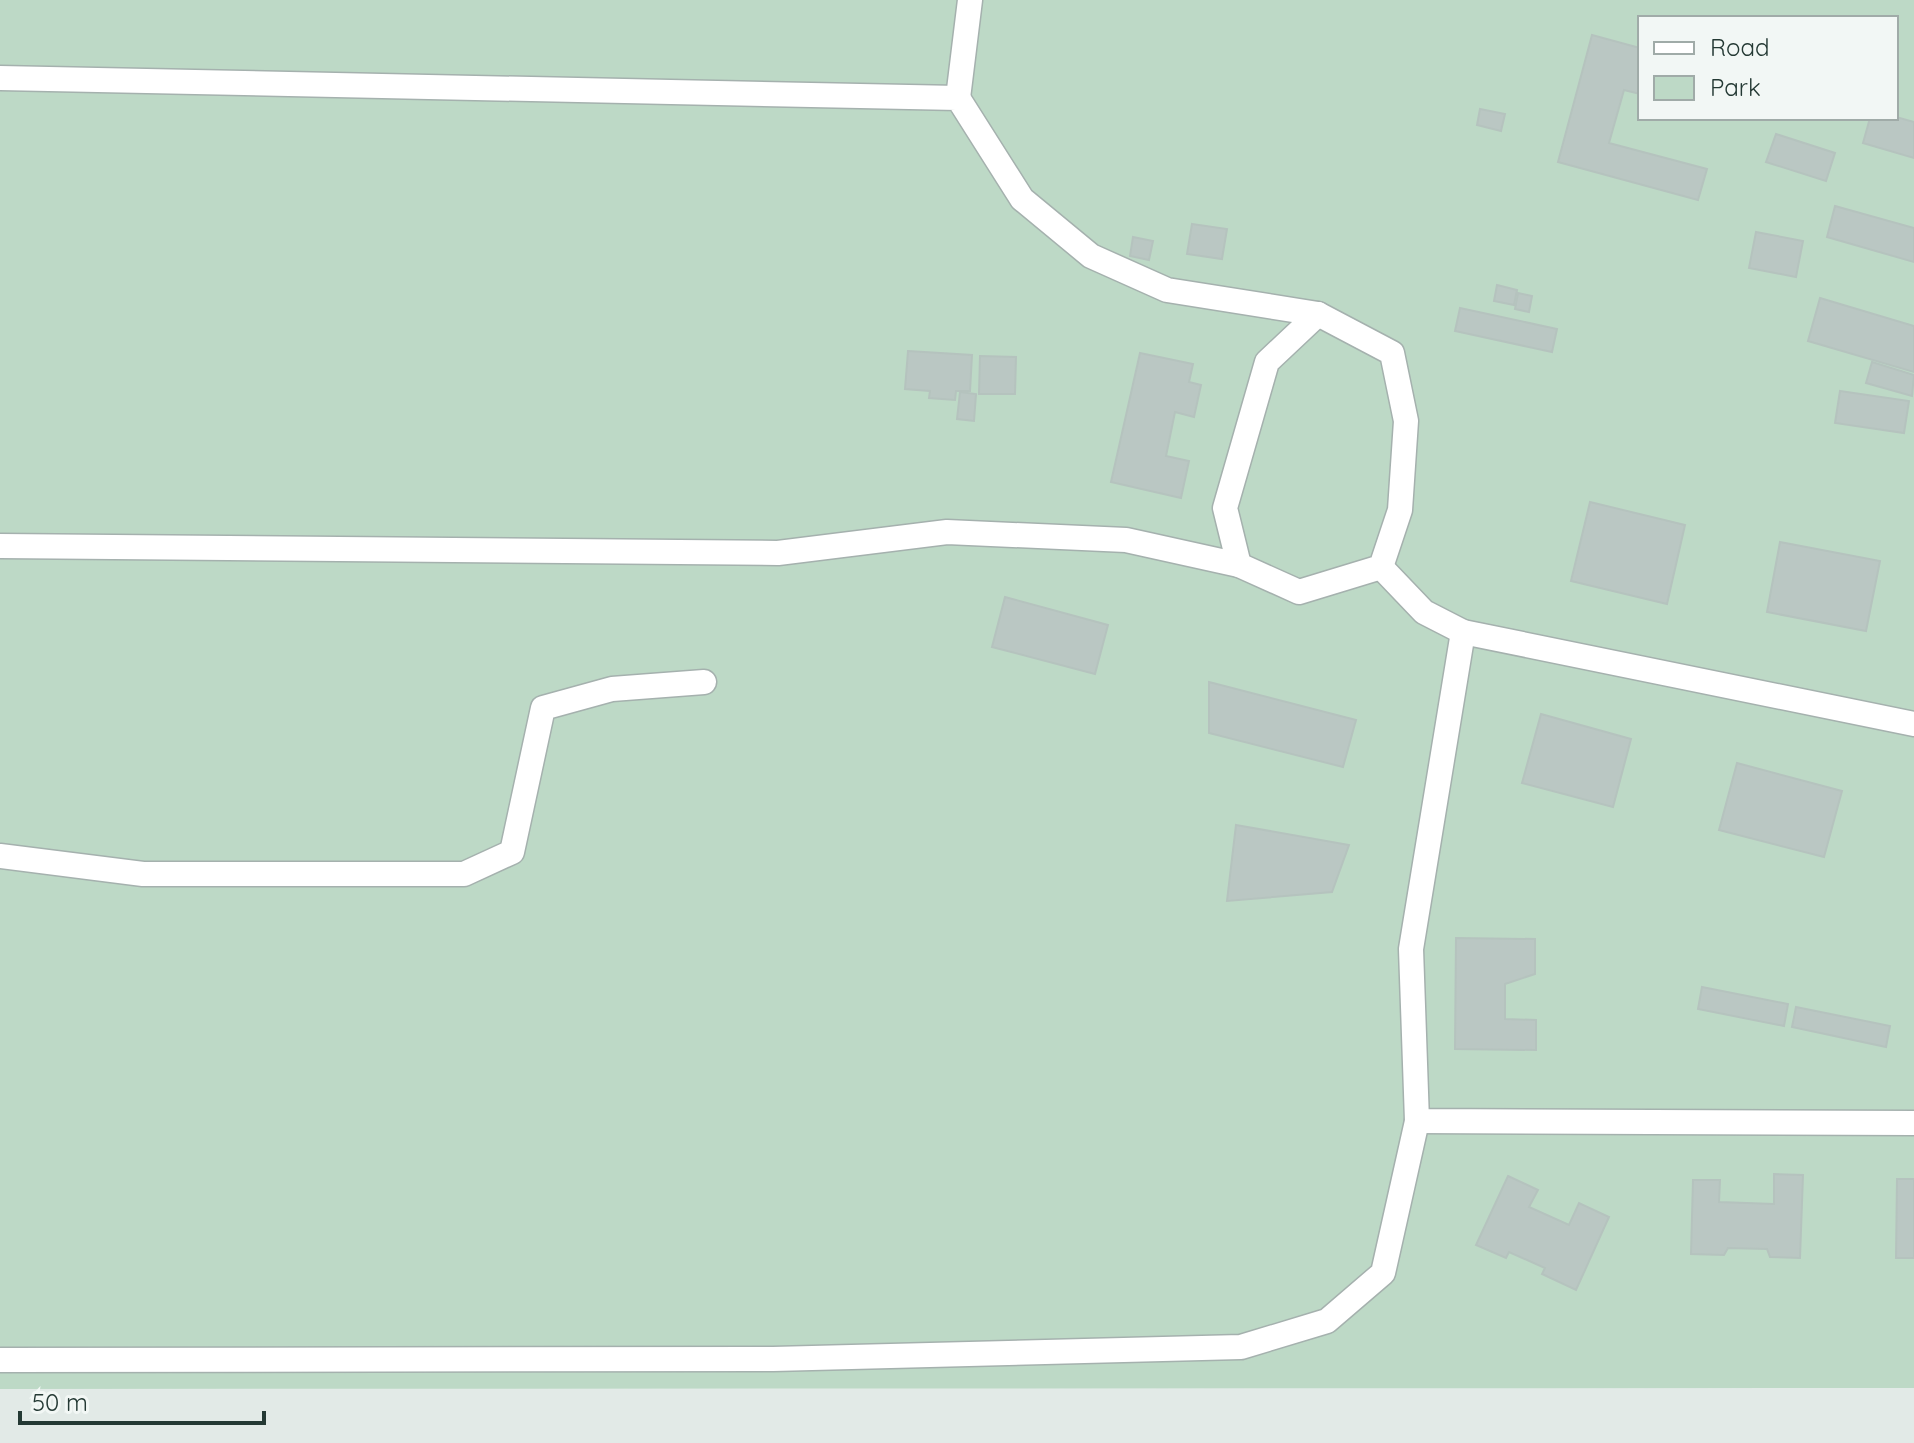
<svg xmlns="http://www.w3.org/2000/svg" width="1914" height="1443" viewBox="0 0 1914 1443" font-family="Quicksand,sans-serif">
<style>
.green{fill:#bdd9c6;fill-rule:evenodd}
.building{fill:#bac7c3;stroke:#b5c3be;stroke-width:2}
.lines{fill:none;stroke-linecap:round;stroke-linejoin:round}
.minor-casing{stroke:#a5b1ae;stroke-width:27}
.minor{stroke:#fff;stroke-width:24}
</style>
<rect width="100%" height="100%" fill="#e2eae7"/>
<path class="green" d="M0 0H1914V1388L0 1389ZM1640 18H1896V118H1640Z"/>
<g class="building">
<polygon points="1592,35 1640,48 1640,94 1624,90 1609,143 1707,169 1698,200 1558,162"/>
<polygon points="1480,109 1505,114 1501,131 1477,125"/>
<polygon points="1896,117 1914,122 1914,158 1863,143 1870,118"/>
<polygon points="1776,134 1835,153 1826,181 1766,162"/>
<polygon points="1835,206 1914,228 1914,262 1827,237"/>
<polygon points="1192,224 1227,229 1222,259 1187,254"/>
<polygon points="1756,232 1803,241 1796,277 1749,268"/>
<polygon points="1133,237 1153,241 1149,260 1130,256"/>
<polygon points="1497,285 1517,290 1514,305 1494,301"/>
<polygon points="1518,293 1532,296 1529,312 1515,309"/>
<polygon points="1820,298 1914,326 1914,372 1808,341"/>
<polygon points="1460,308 1557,329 1552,352 1455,331"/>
<polygon points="908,351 972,355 970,391 956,391 955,400 929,398 930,391 905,389"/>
<polygon points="1140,353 1193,364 1189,382 1201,385 1194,417 1175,412 1166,456 1189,461 1181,498 1111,482"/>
<polygon points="980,356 1016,357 1015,394 979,394"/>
<polygon points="1872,362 1914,375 1912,396 1866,383"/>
<polygon points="1840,391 1909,401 1904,433 1835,423"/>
<polygon points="960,392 976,394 974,421 957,419"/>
<polygon points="1590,502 1685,525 1667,604 1571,581"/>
<polygon points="1780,542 1880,561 1866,631 1767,612"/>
<polygon points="1005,597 1108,625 1095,674 992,647"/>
<polygon points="1209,682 1356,720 1343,767 1209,733"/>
<polygon points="1541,714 1631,739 1613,807 1522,783"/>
<polygon points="1737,763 1842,791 1824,857 1719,830"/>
<polygon points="1236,825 1349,845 1332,892 1227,901"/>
<polygon points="1456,938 1535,939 1535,974 1505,984 1505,1019 1536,1020 1536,1050 1455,1049"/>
<polygon points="1702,987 1788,1004 1784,1026 1698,1009"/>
<polygon points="1796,1007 1890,1026 1886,1047 1792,1027"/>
<polygon points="1774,1174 1803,1175 1800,1258 1770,1257 1767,1249 1728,1248 1724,1255 1691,1254 1693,1180 1720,1180 1719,1202 1774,1204"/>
<polygon points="1508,1176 1538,1190 1529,1207 1569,1225 1579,1203 1609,1217 1576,1290 1542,1274 1545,1268 1509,1252 1506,1258 1476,1245"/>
<polygon points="1897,1179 1914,1179 1914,1258 1896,1258"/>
</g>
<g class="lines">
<g class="minor-casing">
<g id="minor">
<polyline points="0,78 958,98 1022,199 1091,256 1167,290 1318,314"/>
<polyline points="958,98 970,0"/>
<polygon points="1318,314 1392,353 1406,421 1400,510 1381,567 1299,592 1239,565 1225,508 1267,362"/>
<polyline points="0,546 778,553 947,532 1126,540 1239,565"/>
<polyline points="1381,567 1424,612 1463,632"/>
<polyline points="1914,724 1463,632 1411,949 1417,1121 1914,1123"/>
<polyline points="0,856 143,874 464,874 512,852 543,708 612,689 704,682"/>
<polyline points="0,1360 773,1359 1241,1347 1327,1321 1383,1273 1417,1121"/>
</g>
</g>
<use href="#minor" class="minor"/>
</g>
<rect x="1638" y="16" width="260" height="104" fill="#f2f7f5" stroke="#a0aba8" stroke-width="2"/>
<rect x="1654" y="42" width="40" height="12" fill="#ffffff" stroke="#a0aba8" stroke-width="2"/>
<text x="1710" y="56" font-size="24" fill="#243934">Road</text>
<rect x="1654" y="76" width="40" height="24" fill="#bdd9c6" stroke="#a0aba8" stroke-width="2"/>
<text x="1710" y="96" font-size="24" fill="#243934">Park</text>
<path d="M20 1411v12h244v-12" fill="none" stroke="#243934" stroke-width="4"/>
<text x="32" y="1411" font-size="24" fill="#243934" stroke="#f2f7f5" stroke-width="6" paint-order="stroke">50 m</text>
</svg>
